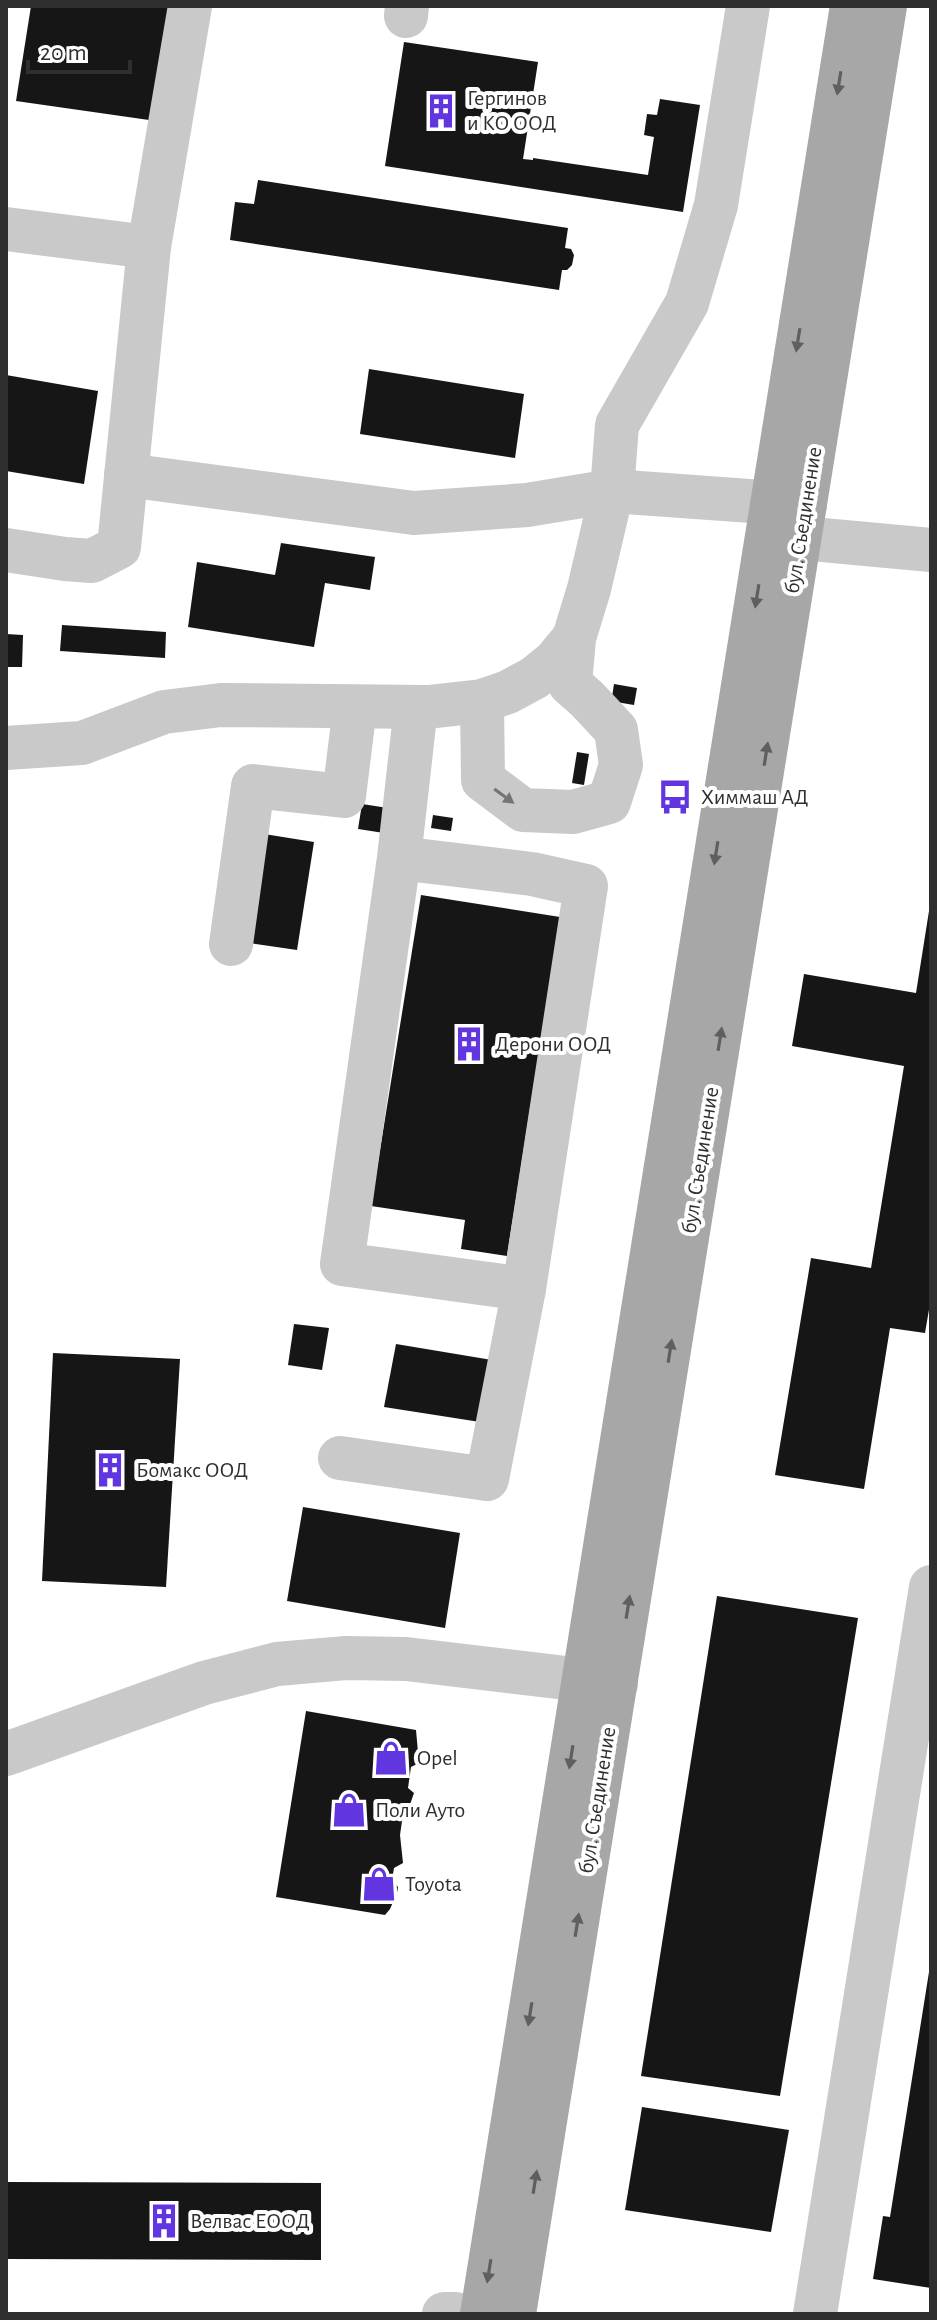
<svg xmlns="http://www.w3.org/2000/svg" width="937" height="2320" viewBox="0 0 937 2320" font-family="'Alegreya Sans',sans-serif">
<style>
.building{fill:#161616}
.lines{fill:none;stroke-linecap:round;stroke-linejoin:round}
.minor{stroke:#c9c9c9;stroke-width:44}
.major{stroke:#a7a7a7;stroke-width:44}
.oneway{fill:#5f5f5f}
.oneway2{fill:#747474}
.labels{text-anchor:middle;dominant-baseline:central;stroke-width:8;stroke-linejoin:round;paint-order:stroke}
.poi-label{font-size:22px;fill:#2f2f2f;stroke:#fff;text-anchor:start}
.street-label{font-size:22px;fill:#2f2f2f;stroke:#fff}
</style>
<rect width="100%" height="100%" fill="#fff"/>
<g class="building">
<polygon points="31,6 174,6 156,121 16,101"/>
<polygon points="404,42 538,62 523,159 533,160 533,158 648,175 654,137 644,135 647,114 657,115 660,99 700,105 683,212 385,166"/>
<polygon points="258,180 568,228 565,248 571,249 574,255 572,265 567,270 562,270 559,290 230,240 235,202 254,204"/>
<polygon points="369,369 524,394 515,458 360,434"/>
<polygon points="6,375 98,391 84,484 6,471"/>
<polygon points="281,543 375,557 370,590 325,583 314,647 188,627 197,562 275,575"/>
<polygon points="62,625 166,632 165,658 60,651"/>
<polygon points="6,634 23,635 22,667 6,667"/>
<polygon points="614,684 637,688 634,705 616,702 612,697"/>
<polygon points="577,752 589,754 584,785 572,783"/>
<polygon points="362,804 388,808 384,833 358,829"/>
<polygon points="433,815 453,818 451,831 431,828"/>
<polygon points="258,833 314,842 297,950 242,942"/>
<polygon points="421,895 560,917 507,1256 461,1249 465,1220 371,1206"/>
<polygon points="929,911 931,912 931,1298 925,1333 890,1328 864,1489 775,1475 811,1258 871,1268 904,1066 792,1046 804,974 916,993"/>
<polygon points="294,1324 329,1328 322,1370 288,1365"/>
<polygon points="396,1344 492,1360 480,1422 384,1407"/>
<polygon points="53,1353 180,1359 166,1587 42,1581"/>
<polygon points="303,1507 460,1533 445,1628 287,1601"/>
<polygon points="717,1596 858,1618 780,2096 641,2076"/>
<polygon points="306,1711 416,1730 419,1763 411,1767 408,1788 414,1793 406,1816 402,1821 400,1835 403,1863 394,1868 392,1880 398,1887 397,1893 390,1909 385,1915 276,1897"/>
<polygon points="929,1972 931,1972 931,2288 873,2279 883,2216 890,2217"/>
<polygon points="642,2107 789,2130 771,2232 625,2210"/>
<polygon points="6,2182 321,2183 321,2260 6,2259"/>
</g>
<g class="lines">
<g class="minor">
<polyline points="406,16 407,6"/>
<polyline points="6,229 149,247"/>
<polyline points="126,475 414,513 527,505 612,491 805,505"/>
<polyline points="801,538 931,550"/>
<polyline points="6,550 65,559 92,561 119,547 149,247 190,6"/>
<polyline points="482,701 483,780 523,810 573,812 609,802 621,765 616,730 587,699 570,684 574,638"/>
<polyline points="6,748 82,743 164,712 221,705 428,707 482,701 508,692 534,678 555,661 574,638 589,589 612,491 617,425 687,303 716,205 748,6"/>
<polyline points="399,858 342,1264 524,1289 586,886 532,874 399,858 416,707"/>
<polyline points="231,944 253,786 344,796 355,707"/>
<polyline points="340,1458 487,1479 524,1289"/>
<polyline points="6,1754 204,1683 277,1664 346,1658 406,1659 616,1684"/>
<polyline points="444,2314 456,2314"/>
<polyline points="815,2314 931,1587"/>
</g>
<g class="major">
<polyline points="482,2314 852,6"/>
<polyline points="514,2314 885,6"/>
</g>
</g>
<defs><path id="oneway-solid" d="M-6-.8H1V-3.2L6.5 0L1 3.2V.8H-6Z" transform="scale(2)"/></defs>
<g class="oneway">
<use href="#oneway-solid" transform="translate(839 83) rotate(99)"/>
<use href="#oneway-solid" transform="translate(798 340) rotate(99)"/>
<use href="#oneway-solid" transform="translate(757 596) rotate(99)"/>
<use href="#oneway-solid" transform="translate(766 754) rotate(-81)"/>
<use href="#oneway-solid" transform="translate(716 853) rotate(99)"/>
<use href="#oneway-solid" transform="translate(720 1039) rotate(-81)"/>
<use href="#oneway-solid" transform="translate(670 1351) rotate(-81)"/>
<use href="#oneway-solid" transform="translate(628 1607) rotate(-81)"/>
<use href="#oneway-solid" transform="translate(571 1757) rotate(99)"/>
<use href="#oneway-solid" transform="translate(577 1925) rotate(-81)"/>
<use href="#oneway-solid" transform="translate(530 2014) rotate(99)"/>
<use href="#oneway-solid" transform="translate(535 2182) rotate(-81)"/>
<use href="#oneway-solid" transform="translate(489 2271) rotate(99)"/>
</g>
<use class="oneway2" href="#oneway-solid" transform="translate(504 796) rotate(36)"/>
<defs>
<g id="building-bare" transform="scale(2.76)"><path d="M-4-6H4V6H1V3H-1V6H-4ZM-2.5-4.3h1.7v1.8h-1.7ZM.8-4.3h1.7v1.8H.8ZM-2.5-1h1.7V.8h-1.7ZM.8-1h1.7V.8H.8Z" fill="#6136e1" stroke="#fff" stroke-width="2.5" paint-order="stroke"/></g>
<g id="bus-bare" transform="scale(2.76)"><path d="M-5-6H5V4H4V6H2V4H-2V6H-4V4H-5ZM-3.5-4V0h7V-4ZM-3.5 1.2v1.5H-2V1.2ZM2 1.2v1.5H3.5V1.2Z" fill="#6136e1" stroke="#fff" stroke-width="2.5" paint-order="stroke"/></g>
<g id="shop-bare" transform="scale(2.76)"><path d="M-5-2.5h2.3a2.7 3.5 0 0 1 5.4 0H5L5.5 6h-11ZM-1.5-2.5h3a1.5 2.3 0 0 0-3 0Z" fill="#6136e1" stroke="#fff" stroke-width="2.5" paint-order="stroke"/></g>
</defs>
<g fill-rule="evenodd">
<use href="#building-bare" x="441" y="111"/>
<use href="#bus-bare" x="675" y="797"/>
<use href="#building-bare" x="469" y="1044"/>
<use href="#building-bare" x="110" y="1470"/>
<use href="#shop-bare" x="391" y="1758"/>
<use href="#shop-bare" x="349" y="1810"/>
<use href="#shop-bare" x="379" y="1884"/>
<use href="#building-bare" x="164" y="2221"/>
</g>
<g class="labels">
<g class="poi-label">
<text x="467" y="98">Гергинов<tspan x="467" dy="25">и КО ООД</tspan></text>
<text x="701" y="797">Химмаш АД</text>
<text x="495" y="1044">Дерони ООД</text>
<text x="136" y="1470">Бомакс ООД</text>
<text x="417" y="1758">Opel</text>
<text x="375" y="1810">Поли Ауто</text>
<text x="405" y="1884">Toyota</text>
<text x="190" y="2221">Велвас ЕООД</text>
</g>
<g class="street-label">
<text transform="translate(803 520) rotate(-81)">бул. Съединение</text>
<text transform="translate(700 1160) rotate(-81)">бул. Съединение</text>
<text transform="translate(597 1800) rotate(-81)">бул. Съединение</text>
</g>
</g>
<rect width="937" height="2320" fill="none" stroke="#2f2f2f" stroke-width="16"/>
<path d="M28 60v12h102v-12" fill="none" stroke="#2f2f2f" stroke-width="4"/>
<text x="40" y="60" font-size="24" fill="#2f2f2f" stroke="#ffffff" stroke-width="6" paint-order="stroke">20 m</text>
</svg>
